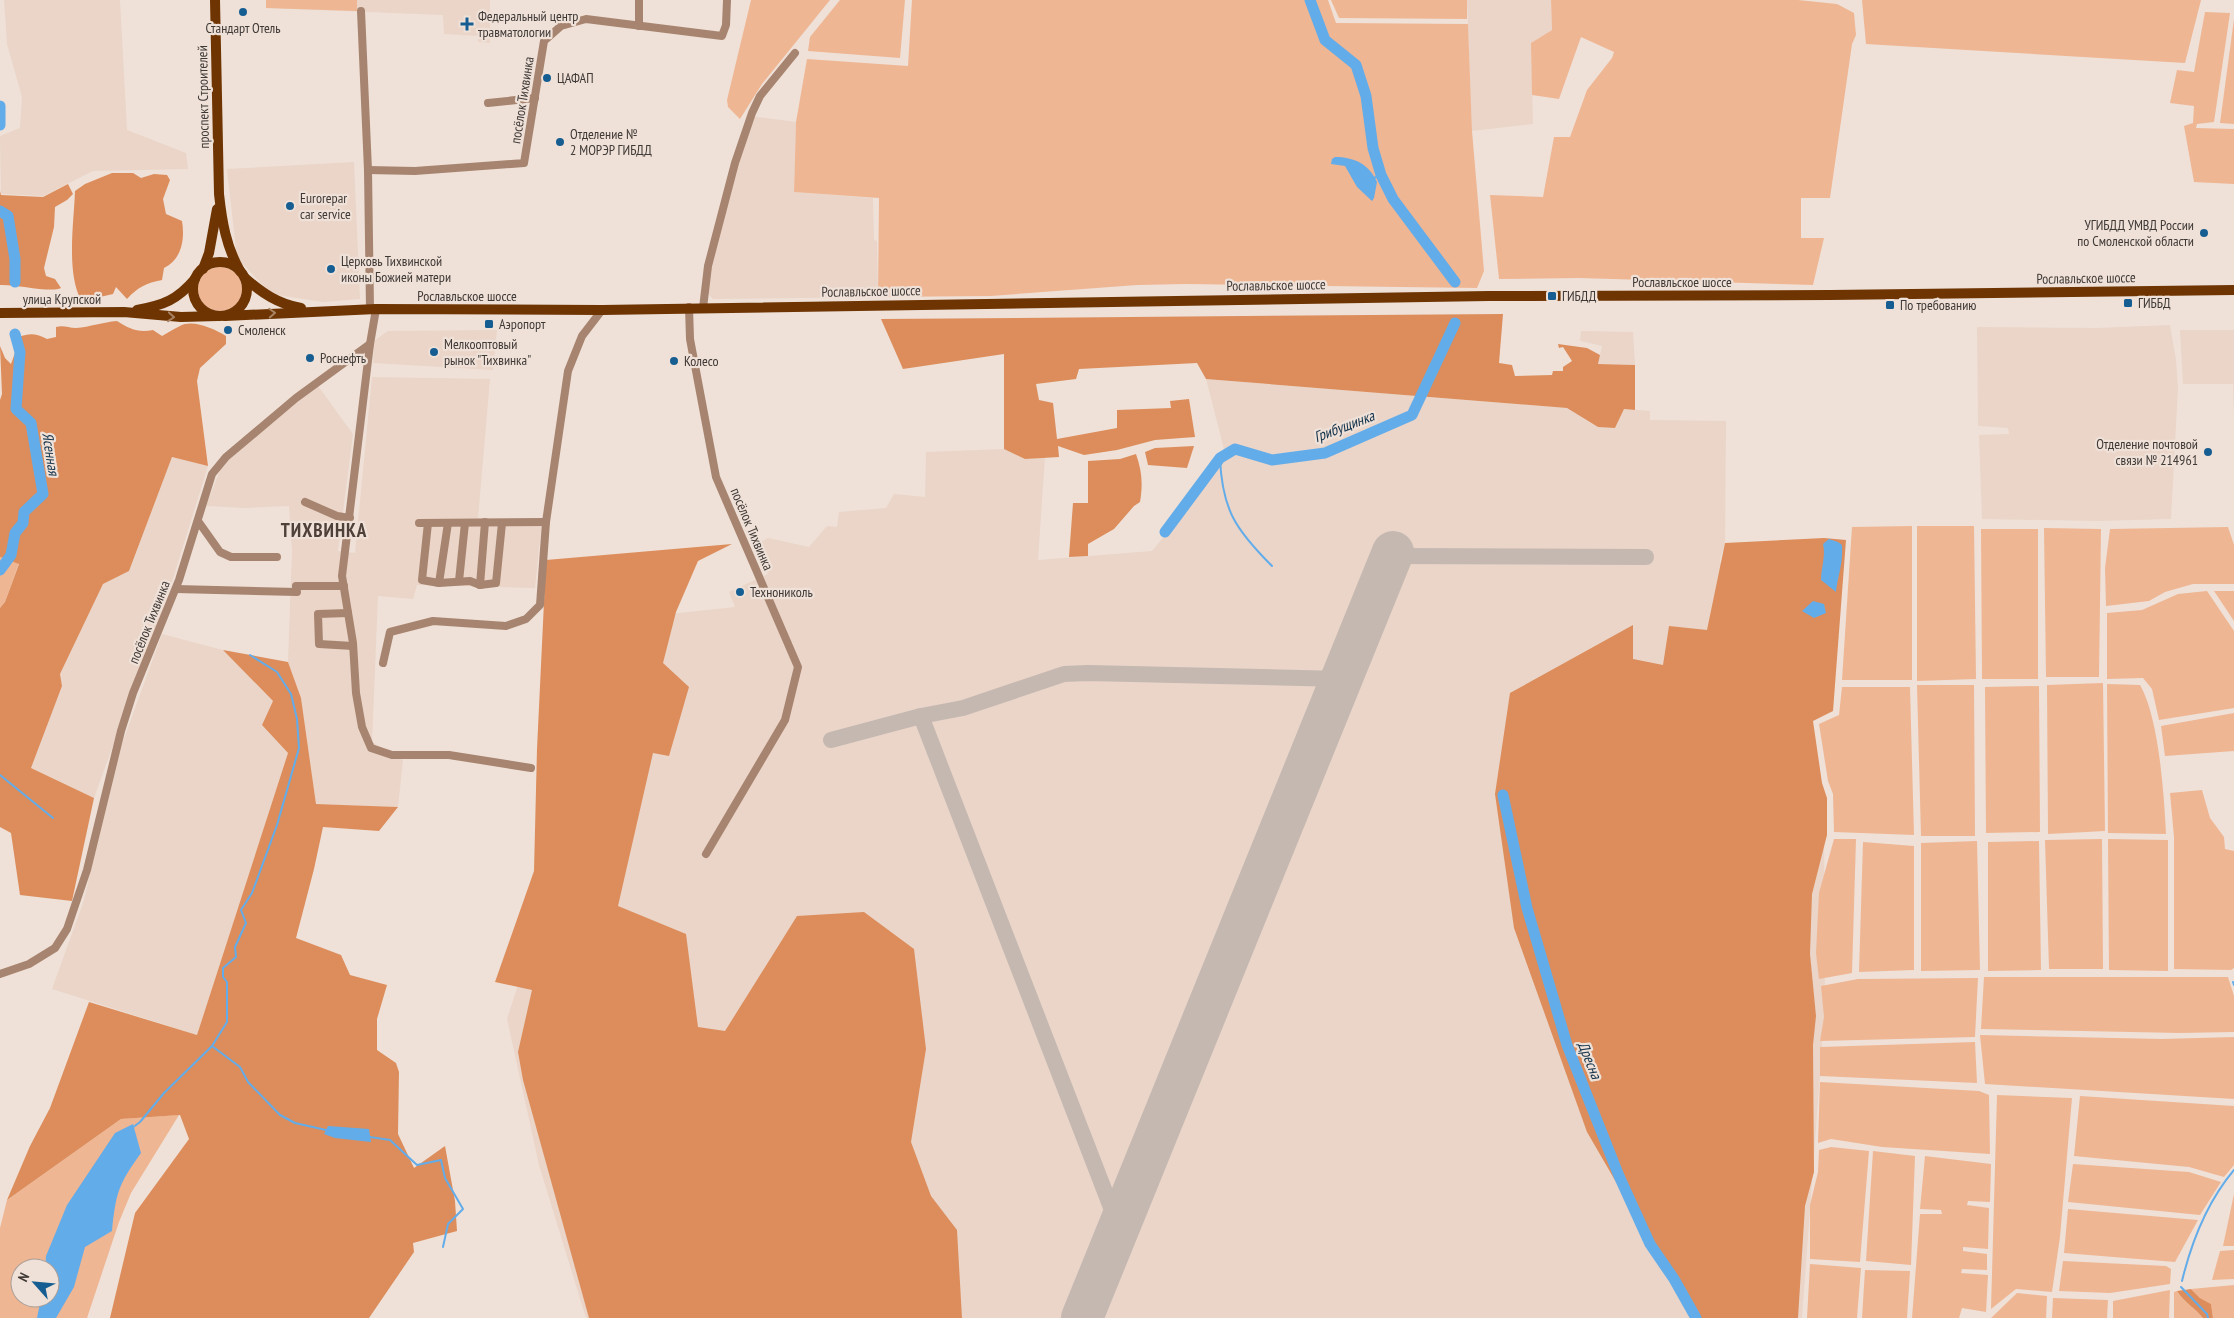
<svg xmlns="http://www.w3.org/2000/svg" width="2234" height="1318" viewBox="0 0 2234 1318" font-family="'PT Sans Narrow',sans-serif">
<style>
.built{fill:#ead5c8}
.green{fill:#efb693;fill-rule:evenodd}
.forest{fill:#dc8d5b}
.water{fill:#63acea}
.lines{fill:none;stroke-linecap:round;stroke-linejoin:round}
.stream{stroke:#63acea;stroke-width:2}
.river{stroke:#63acea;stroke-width:11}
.taxiway{stroke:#c4b8b1;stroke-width:16}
.runway{stroke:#c4b8b1;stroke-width:42}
.minor{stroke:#a7846f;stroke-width:8}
.major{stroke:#6e3402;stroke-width:10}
.oneway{stroke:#a88262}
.poi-dot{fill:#165e92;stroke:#efe1d8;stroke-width:2}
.labels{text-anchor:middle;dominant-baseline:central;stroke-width:4.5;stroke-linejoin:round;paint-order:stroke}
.poi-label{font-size:14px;fill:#3f3936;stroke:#efe1d8;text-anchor:start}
.street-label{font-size:14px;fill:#3f3936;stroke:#efe1d8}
.water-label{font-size:15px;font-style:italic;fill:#11314a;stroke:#efe1d8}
.district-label{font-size:19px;font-weight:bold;letter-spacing:1px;fill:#4d413a;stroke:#efe1d8}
</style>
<rect width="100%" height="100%" fill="#efe1d8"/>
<g class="built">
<polygon points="4,0 120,0 127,130 186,153 188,169 93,171 43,196 1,194 0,136 20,128 22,97 7,44"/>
<polygon points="266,0 490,0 490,43 478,42 478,36 444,34 443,15 266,8"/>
<polygon points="1467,0 1551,0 1552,30 1531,43 1533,124 1472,131"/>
<polygon points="750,116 796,122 794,192 873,198 874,240 877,241 878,297 713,299 703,288"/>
<polygon points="354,162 360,299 323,302 271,294 237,258 227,169"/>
<polygon points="2170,325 2176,360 2178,388 2171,519 2097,521 1982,519 1979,435 2009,434 2008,428 1978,426 1977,327 2097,328"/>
<polygon points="497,330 493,370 373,363 374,341 388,331"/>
<polygon points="2180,330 2234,330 2234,420 2233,384 2183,384"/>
<polygon points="1581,331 1633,332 1635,365 1598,364 1602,346 1580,341"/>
<polygon points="372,377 490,379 478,518 542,521 535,588 417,585 413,599 378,596 372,742 403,760 398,807 316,804 301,698 288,662 292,551 289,506 245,508 206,506 224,460 318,386 353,434 338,551 355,553"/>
<polygon points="1206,379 1567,408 1598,427 1615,428 1624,409 1650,411 1650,420 1726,421 1725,543 1720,560 1723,579 1824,826 1825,1006 1802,1318 586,1318 539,1165 507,1019 539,919 660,615 735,607 729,592 768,574 755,545 768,538 809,547 827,526 837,527 839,512 886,508 894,494 925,497 926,452 1004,449 1025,459 1045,457 1038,560 1152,551 1184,512 1225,453"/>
<polygon points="172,457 208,466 171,585 94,798 31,768 62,686 60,674 103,584 129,571"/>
<polygon points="162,634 223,650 273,701 262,725 288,753 197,1035 52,989 83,903 122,744"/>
</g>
<g class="green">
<polygon points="266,0 357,0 357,11 266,8"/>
<polygon points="751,0 830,0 762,84 740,119 728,107 727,100"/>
<polygon points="840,0 905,0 900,58 808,51 810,37"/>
<polygon points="912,0 1328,0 1336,23 1468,24 1472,131 1484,271 1477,288 1186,284 1137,285 991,296 878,297 879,198 794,192 796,122 807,59 908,66"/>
<polygon points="1331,0 1467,0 1467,19 1339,18"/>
<polygon points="1551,0 1798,0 1837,4 1854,13 1856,35 1852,44 1830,198 1801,198 1801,238 1824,238 1813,285 1579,278 1499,279 1490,195 1543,197 1554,137 1570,137 1587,90 1612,58 1614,52 1581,37 1559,99 1532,95 1531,43 1552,30"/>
<polygon points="1862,0 2201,0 2185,63 1866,44"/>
<polygon points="2205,12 2230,13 2214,122 2197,124 2196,128 2234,129 2234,184 2194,182 2184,126 2193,123 2194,106 2170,103 2177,70 2194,72"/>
<polygon points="2234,19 2234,124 2220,123"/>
<circle cx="220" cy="289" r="22"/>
<polygon points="1912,526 1912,680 1842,680 1852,527"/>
<polygon points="1917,526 1974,526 1976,679 1917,681"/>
<polygon points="2228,527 2234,545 2234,584 2193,584 2165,592 2149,601 2106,606 2105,568 2110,529"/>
<polygon points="2044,528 2101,529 2099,677 2046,677"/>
<polygon points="1981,529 2038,529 2038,679 1982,679"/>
<polygon points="0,557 19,563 5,602 0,608"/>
<polygon points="2207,591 2234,631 2234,708 2159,720 2152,689 2143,678 2107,679 2107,613 2142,610 2178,594"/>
<polygon points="2214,591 2234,591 2234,621"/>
<polygon points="2103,683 2105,831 2048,834 2047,685"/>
<path d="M2107 684 2140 685C2159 718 2164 795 2166 834L2108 833Z"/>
<polygon points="1917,685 1974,685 1975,836 1921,836"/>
<polygon points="2039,686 2040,832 1986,833 1985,687"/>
<polygon points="1842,687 1910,687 1914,835 1834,832 1833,794 1828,781 1819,724 1839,715"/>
<polygon points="2234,713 2234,751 2165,756 2161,726"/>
<polygon points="2202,790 2210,818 2224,837 2225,849 2234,851 2234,968 2231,970 2174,969 2174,837 2170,793"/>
<polygon points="1834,839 1856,839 1852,973 1819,979 1816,953 1819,893"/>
<polygon points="2102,839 2103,969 2049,969 2045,840"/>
<polygon points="2108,839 2168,840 2168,971 2109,970"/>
<polygon points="1977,841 1980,970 1921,971 1921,843"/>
<polygon points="2039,841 2041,970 1988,971 1988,842"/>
<polygon points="1863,842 1914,846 1914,970 1859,972"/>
<polygon points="1984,977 2228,977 2234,996 2234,1032 2180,1033 1981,1029"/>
<polygon points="1978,978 1975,1037 1820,1041 1824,1017 1821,986 1858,979"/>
<polygon points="1980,1035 2162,1039 2234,1037 2234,1099 1985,1084"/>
<polygon points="1975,1042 1977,1083 1820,1076 1820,1047"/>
<polygon points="1820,1082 1979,1091 1989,1095 1990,1154 1882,1147 1831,1139 1818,1143"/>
<polygon points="1997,1095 2072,1098 2060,1237 2052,1292 2016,1289 1991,1309"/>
<polygon points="2080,1096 2234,1106 2234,1165 2224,1177 2189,1167 2074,1156"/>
<path d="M179 1115 131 1193 119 1222 87 1318H0V1228L7 1200 121 1119ZM20 1268H50V1298H20Z"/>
<polygon points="1831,1147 1869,1151 1860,1262 1810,1259 1810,1205 1818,1172 1819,1150"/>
<polygon points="1873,1151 1915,1156 1911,1265 1866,1261"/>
<polygon points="1925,1156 1991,1164 1990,1202 1968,1201 1967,1205 1989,1208 1988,1249 1963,1247 1963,1251 1987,1254 1987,1270 1962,1269 1961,1273 1988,1275 1986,1312 1962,1308 1959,1318 1912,1318 1920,1214 1942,1214 1941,1210 1920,1209"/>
<polygon points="2073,1164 2189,1172 2221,1182 2200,1215 2068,1202"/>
<polygon points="2234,1194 2234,1246 2223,1246"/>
<polygon points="2068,1209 2198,1220 2175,1262 2064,1253"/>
<polygon points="2234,1250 2234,1279 2212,1280 2220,1251"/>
<polygon points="2063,1261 2166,1266 2171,1269 2170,1284 2110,1293 2059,1291"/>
<polygon points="1810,1264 1861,1268 1857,1318 1807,1318"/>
<polygon points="1865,1270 1910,1271 1907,1318 1862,1318"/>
<polygon points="2234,1285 2234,1318 2213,1318 2211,1304 2200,1298 2191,1289"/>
<polygon points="2170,1290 2169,1318 2113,1318 2113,1301"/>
<path d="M2177 1291C2184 1302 2195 1308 2203 1318H2174V1292Z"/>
<polygon points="2017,1293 2047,1296 2046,1318 1991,1318"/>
<polygon points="2053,1298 2108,1300 2107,1318 2052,1318"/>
</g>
<g class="forest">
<path d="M112 173H133L141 178 154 174 167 175 170 180 163 199 166 214 182 221C185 239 182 259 164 268L162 280C146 283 138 287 127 299L116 287 113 294 100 297 92 295 88 300H81C66 272 74 222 75 191L85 184Z"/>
<path d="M68 184 73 194 67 200 55 207 54 227 44 268 46 276 55 279 61 288C50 293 16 284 0 285V191L1 195 43 197Z"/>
<polygon points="1503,314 1499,363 1512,365 1515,376 1552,375 1553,371 1563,371 1563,367 1572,361 1563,347 1559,348 1558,344 1587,348 1600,355 1598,364 1635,365 1635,410 1624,409 1615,428 1598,427 1567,408 1206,379 1197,363 1079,369 1076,379 1036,384 1039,400 1053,403 1057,439 1117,428 1117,410 1171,408 1170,401 1189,399 1195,437 1155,440 1117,450 1084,455 1058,446 1059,457 1025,459 1004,449 1004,354 903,369 881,319"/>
<path d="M117 321C130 329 138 333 153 330L162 336C168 333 173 329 180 326 193 319 214 329 226 336V344L200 368 197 381 208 466 172 457 129 571 103 584 60 674 62 686 31 768 94 798 72 901 20 895 11 833 0 827V608L5 602 19 564 0 557V400L2 394 0 346 5 358 11 364 15 353 13 340C25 333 35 332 47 339L56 337V327C64 325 68 328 76 328 90 327 103 322 117 321Z"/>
<polygon points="1194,446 1187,468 1148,465 1145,452 1155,448"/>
<path d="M1136 454C1142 471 1143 484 1140 502L1134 506 1114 529 1088 544V556L1069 557 1073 503H1088V461L1120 459Z"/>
<polygon points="1824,538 1846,540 1833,711 1813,721 1822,783 1827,798 1827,835 1812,894 1810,954 1816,1016 1813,1045 1814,1172 1805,1206 1798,1318 1700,1318 1677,1287 1587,1132 1514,928 1495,794 1510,693 1633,625 1633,659 1663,665 1669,626 1707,630 1725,543"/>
<polygon points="732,544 698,561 676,612 663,663 689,687 669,756 653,753 618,906 686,934 698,1027 725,1031 797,916 864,912 914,949 926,1049 911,1142 931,1196 957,1230 962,1318 589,1318 523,1080 518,1052 532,990 495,982 534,871 537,749 546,560"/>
<polygon points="223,650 288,662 301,698 316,804 398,807 379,831 323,827 314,869 296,938 341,955 350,975 387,985 377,1019 377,1050 396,1063 399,1072 398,1134 414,1168 445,1146 455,1201 457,1231 413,1243 414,1252 369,1318 110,1318 135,1213 189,1139 180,1115 121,1119 7,1200 30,1146 50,1108 89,1002 197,1035 288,753 262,725 273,701"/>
<path d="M2191 1289 2200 1298 2211 1304 2213 1318H2203C2195 1308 2184 1302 2177 1291Z"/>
</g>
<g class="water">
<path d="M1335 157C1354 157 1369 164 1377 182L1374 198 1372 201 1357 187 1345 166 1331 164 1332 159Z"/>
<path d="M1829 539 1838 542 1842 545C1843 566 1838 574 1836 592L1821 580C1821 568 1826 556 1823 544Z"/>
<polygon points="1813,601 1824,604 1826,613 1814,618 1802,611"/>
<path d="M133 1124 141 1153C118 1185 116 1193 112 1231L85 1247 74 1287 56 1318H37L41 1298H50V1268H45L46 1256 67 1205 115 1133Z"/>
<polygon points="328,1126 369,1129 371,1142 335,1138 324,1134"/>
</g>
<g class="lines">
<g class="stream">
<polyline points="1374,178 1381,175"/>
<path d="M1220 458C1222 510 1236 530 1272 566"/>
<polyline points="0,775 53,818"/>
<polyline points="2233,982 2234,985"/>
<polyline points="212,1046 240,1067 248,1082 280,1115 295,1123 326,1130"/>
<polyline points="132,1128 140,1122 164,1093 212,1046 227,1022 227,982 223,977 223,968 236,957 235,947 246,923 241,910 252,893 277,825 299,748 297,719 291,694 277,672 250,655"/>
<polyline points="370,1137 390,1140 417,1165 441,1160 445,1178 463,1209 448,1224 443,1247"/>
<path d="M2182 1281C2192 1240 2207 1202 2234 1170"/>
<polyline points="2181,1287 2207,1314 2208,1318"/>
</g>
<g class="river">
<polyline points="1310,0 1325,40 1356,65 1366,96 1373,148 1381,175 1393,199 1455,282"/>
<polyline points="0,106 0,125"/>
<polyline points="0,211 8,216 15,259 15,282"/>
<polyline points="1165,532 1220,458 1235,449 1272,460 1325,453 1412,415 1455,323"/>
<polyline points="0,570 11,555 15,533 23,523 24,512 43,494 31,423 16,409 20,352 15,334"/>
<polyline points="1503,795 1527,908 1567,1045 1619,1176 1650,1244 1674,1279 1696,1318"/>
</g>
<g class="taxiway">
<polyline points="1391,556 1646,557"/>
<polyline points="921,716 1119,1228"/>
<polyline points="831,740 921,716 963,708 1064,674 1088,673 1342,679"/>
</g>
<polyline class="runway" points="1082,1318 1393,552"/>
<g class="minor">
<polyline points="361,11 368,170 370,309"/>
<polyline points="639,26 639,0"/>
<polyline points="488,103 535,98"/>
<polyline points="368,170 415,171 524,163 544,41 561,26 586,19 722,36 726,25 727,0"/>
<polyline points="689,307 690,339 716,477 798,667 785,720 706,854"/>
<polyline points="703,308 708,266 735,163 752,113 760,96 795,53"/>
<polyline points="370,344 342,576 353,643 356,693 362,727 371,748 392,755 449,755 531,768"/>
<polyline points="305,502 337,516 350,518"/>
<polyline points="198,521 220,552 231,557 277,557"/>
<polyline points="419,523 546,522"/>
<polyline points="428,523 422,580 439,583 470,581 480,585 496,583 502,523"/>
<polyline points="459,581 465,523"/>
<polyline points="439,583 448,523"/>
<polyline points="480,585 485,522"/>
<polyline points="176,589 297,592 296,586 344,586"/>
<polyline points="348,613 318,614 319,644 353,646"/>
<polyline points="383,663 390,632 433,621 506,626 526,619 540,605 546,522 568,371 582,336 602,310"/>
<polyline points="0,974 29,964 55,948 67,929 87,870 121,731 133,693 179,580 212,474 226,457 296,398 370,344 376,309"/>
</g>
<g class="major">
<path d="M215 0 219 194C222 222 226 246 240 271"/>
<circle cx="220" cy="289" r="27"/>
<polyline points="203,269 209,253 217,209"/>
<path d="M245 278C262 293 278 304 301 308"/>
<path d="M137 310C164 305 177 300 195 279"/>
<polyline points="0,313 124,312 181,317 218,316"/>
<polyline points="225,316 376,309 602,310 1489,296 1830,295 2234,290"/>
</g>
</g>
<defs><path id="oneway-chevron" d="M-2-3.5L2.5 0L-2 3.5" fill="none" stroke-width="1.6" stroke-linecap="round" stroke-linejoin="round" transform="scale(1.25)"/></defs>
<g class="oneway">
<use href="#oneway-chevron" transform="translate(272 313) rotate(-3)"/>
<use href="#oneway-chevron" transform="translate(171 317) rotate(5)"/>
</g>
<g class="poi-dot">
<circle cx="243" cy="12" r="5"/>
<path d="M464.5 16.5h5v5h5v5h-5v5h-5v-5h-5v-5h5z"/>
<circle cx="547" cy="78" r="5"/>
<circle cx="560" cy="142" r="5"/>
<circle cx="290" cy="206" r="5"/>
<circle cx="2204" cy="233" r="5"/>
<circle cx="331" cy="269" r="5"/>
<rect x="1547" y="291" width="10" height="10" rx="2.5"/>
<rect x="2123" y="298" width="10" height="10" rx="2.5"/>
<rect x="1885" y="300" width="10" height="10" rx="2.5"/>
<rect x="484" y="319" width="10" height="10" rx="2.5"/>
<circle cx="228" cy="330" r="5"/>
<circle cx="434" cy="352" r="5"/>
<circle cx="310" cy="358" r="5"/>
<circle cx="674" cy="361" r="5"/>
<circle cx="2208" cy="452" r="5"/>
<circle cx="740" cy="592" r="5"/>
</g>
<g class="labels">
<g class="poi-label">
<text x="478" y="16">Федеральный центр<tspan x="478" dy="16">травматологии</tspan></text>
<text x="243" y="28" text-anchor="middle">Стандарт Отель</text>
<text x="557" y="78">ЦАФАП</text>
<text x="570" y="134">Отделение №<tspan x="570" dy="16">2 МОРЭР ГИБДД</tspan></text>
<text x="300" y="198">Eurorepar<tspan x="300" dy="16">car service</tspan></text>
<text x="2194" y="225" text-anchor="end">УГИБДД УМВД России<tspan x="2194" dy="16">по Смоленской области</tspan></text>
<text x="341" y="261">Церковь Тихвинской<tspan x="341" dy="16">иконы Божией матери</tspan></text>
<text x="1562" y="296">ГИБДД</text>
<text x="2138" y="303">ГИББД</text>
<text x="1900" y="305">По требованию</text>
<text x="499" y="324">Аэропорт</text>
<text x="238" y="330">Смоленск</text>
<text x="444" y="344">Мелкооптовый<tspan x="444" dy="16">рынок "Тихвинка"</tspan></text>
<text x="320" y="358">Роснефть</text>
<text x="684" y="361">Колесо</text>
<text x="2198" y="444" text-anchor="end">Отделение почтовой<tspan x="2198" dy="16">связи № 214961</tspan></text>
<text x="750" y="592">Технониколь</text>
</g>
<g class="street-label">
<text transform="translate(203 97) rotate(-91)">проспект Строителей</text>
<text transform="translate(522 100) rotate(-81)">посёлок Тихвинка</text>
<text transform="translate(2086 278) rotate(-1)">Рославльское шоссе</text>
<text x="1682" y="282">Рославльское шоссе</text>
<text transform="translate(1276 285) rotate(-1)">Рославльское шоссе</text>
<text transform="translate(871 291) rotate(-1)">Рославльское шоссе</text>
<text x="467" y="296">Рославльское шоссе</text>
<text x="62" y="299">улица Крупской</text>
<text transform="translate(752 529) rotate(67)">посёлок Тихвинка</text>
<text transform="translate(149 622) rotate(-68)">посёлок Тихвинка</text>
</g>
<g class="water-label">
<text transform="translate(1344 426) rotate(-21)">Грибущинка</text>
<text transform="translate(51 454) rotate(81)">Ясенная</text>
<text transform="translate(1590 1060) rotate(68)">Дресна</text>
</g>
<g class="district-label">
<text x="324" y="530">ТИХВИНКА</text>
</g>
</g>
<g transform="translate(35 1283) rotate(297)"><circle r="24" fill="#efe1d8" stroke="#a99e97"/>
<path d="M0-4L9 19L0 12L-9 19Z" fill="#165e92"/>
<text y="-8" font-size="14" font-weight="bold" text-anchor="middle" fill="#3f3936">N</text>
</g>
</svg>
